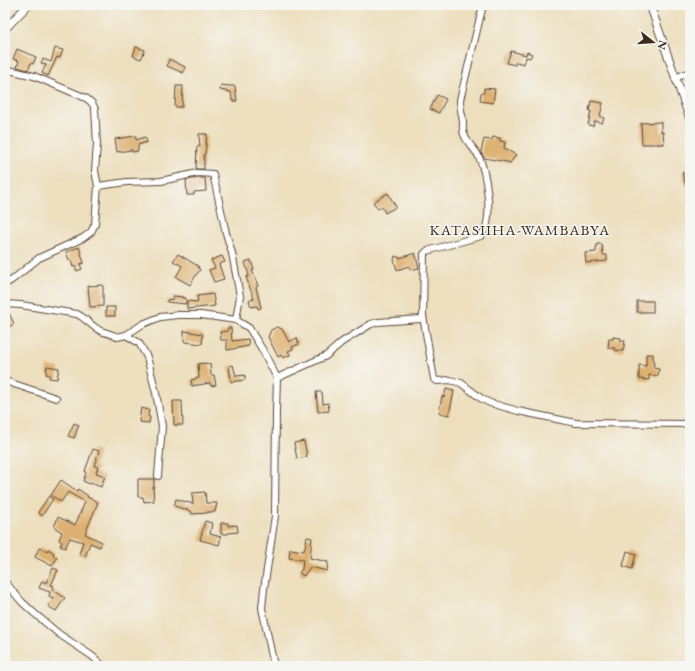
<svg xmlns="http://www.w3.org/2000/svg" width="695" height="671" viewBox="0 0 695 671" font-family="'EB Garamond',serif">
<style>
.building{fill:#deb172}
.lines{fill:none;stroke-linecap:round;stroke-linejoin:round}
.minor-casing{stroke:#564536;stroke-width:8}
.tertiary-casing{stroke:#564536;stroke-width:9}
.minor{stroke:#fff;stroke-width:6}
.tertiary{stroke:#fff;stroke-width:7}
.labels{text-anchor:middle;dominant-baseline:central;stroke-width:3;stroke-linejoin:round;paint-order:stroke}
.quarter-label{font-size:15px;letter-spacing:1px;fill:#3b2a1e;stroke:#f6f6f2}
</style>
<rect width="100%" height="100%" fill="#f6f6f2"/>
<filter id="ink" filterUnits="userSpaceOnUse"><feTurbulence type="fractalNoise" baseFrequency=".025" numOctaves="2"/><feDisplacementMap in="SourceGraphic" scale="8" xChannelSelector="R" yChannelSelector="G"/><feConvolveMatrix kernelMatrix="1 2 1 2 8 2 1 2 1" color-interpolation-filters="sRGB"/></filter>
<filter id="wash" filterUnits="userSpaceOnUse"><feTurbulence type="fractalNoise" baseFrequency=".012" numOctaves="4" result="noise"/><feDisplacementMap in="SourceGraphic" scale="16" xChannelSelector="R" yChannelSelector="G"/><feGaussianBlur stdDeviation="0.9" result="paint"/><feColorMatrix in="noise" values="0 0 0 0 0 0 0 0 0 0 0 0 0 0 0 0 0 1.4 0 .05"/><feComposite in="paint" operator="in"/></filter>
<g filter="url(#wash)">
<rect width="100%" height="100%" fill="#eddfbe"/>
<g id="blocks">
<g class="building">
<polygon points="136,47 145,50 141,59 133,56"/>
<polygon points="55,48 63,50 60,58 57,57 48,76 42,73 46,65 41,63 43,59 51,62"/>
<polygon points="17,49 36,57 33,64 31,63 28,70 17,67 19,61 13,59"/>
<polygon points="511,51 526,55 527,52 532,54 530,58 526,57 524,64 516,62 515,65 507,63"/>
<polygon points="169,59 185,67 183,73 167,66"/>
<polygon points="221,85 230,86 235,86 237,101 232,101 231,92 220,90"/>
<polygon points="176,86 183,86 182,107 175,107"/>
<polygon points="484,88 495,89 493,103 480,101 481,93 484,93"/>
<polygon points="437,95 446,99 439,113 430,109"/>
<polygon points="591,101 603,103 600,116 604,118 602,123 595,121 593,126 588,125 591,111 589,111"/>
<polygon points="661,122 661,132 663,132 664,144 642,144 641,123"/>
<polygon points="199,134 207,134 205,154 204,154 204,169 196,169 197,146 200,147"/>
<polygon points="136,136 136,140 145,137 147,142 138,145 138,151 132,152 132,150 117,152 115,139"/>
<polygon points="493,137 500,138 500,141 505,142 504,148 516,155 510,163 507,162 484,158 481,152 484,139 492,140"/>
<polygon points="690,170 690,185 686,186 682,173"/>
<polygon points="198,178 205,178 206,191 194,192 194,195 187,195 186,180"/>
<polygon points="388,193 396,207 385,213 382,207 378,209 373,202"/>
<polygon points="597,244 602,244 603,255 607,255 607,261 586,263 585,253 596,252 596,247 597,247"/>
<polygon points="79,247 84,263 80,264 82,269 77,271 75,266 73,267 71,260 69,260 66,252"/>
<polygon points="415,253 419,268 411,270 409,266 397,270 394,260 395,256 400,258"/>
<polygon points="178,254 198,266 200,271 198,272 190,285 176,277 182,266 173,261"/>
<polygon points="222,256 225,262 219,264 224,279 214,282 209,270 215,268 211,260"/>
<polygon points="251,260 254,270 252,270 258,286 256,287 261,308 258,309 257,306 251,307 249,300 254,299 246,277 249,276 245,262"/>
<polygon points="103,285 103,306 90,307 88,286"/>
<polygon points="213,294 215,306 187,309 187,301 198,302 197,296"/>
<polygon points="173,296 183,297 182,298 186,298 186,304 167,302 167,300 173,299"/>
<rect x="637" y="301" width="16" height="11"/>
<rect x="106" y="307" width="9" height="9"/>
<polygon points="9,313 14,324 5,329 5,316"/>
<polygon points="277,327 282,329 289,342 297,338 299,344 292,347 293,349 288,351 290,355 283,358 281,355 278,357 268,337 271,330"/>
<polygon points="228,328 231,328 232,341 248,339 249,346 227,350 227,340 221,340 220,332 227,331"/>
<polygon points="184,331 203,334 202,344 185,342 184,341"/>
<polygon points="613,337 621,338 621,341 625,341 623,351 614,350 615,348 608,348 609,339 613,339"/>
<polygon points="646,354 653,354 654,368 659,369 658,376 649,375 649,380 639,379 639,365 646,366"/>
<polygon points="204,363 210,364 211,375 214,375 216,385 211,386 210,383 192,386 191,380 199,378 198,364"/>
<polygon points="233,365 236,376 245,375 245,380 231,382 229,366"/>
<polygon points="47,366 59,368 57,379 49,378 50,375 46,374"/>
<polygon points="446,389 454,391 449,415 439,413 442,396 444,397"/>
<polygon points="316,392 322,392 323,404 328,403 329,411 318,412"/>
<polygon points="173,401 182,401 183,425 174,425"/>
<polygon points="141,408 149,410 148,416 150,417 149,423 139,422"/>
<polygon points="74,423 79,425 74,438 68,436"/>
<polygon points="304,441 307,457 297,459 294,443"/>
<polygon points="93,449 99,451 94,466 98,467 96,473 105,476 101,487 91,483 90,484 83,481 86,473 85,471"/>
<polygon points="138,479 154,479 154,487 153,487 154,501 144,502 143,497 138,497"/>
<polygon points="61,480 77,491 78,489 88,496 87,497 98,502 85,534 102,542 100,547 90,543 85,557 79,554 83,542 70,538 65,548 60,546 62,542 59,540 62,532 54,527 58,517 75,525 85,502 68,492 61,502 51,495"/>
<polygon points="205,492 206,503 217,503 215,512 207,512 207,513 192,514 191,511 174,506 176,499 193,504 192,493"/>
<polygon points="49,496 53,499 42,516 38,512"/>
<polygon points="205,521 212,523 210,534 221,537 219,545 200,540"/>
<polygon points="221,523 228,523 228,526 237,525 238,532 228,533 228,534 221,534"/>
<polygon points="307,537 312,538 310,558 328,562 327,571 310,567 304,576 299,573 302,569 303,560 289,558 290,549 304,551"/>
<polygon points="39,548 47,551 48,549 54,553 53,556 57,558 52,566 35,557"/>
<polygon points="627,551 636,554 632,569 623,566"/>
<polygon points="53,568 58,570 51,585 54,586 52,589 65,598 56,611 48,606 54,598 49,596 50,592 39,588 42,581 46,583"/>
</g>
</g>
</g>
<g filter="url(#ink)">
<use href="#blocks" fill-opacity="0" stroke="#564536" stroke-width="1"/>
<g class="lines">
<g class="minor-casing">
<g id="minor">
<path d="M483 5 460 100C460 108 462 114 463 122 463 126 462 131 464 134 466 142 474 148 478 155 486 171 495 222 481 236L427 251 424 254 423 316 434 379 437 381 450 380 461 383 482 399 490 403 518 411 576 423 690 424"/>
<polyline points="5,69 34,76 86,98 92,103 95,109 97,144 95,171 98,186 95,224 91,232 83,238 39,258 12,280 5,284"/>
<polyline points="675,78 690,72"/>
<polyline points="98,186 127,182 161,181 198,173 213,174 226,233 232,253 240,296 236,320"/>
<path d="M5 304 21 305 77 314C86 318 92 327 101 331 106 333 112 334 117 337L126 335 139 343 147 357 156 393 162 426 158 476"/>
<polyline points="126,335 143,324 160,317 178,315 201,315 236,320 249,328 262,349 277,378 276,411 275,516 264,589 262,608 274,666"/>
<polyline points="277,378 326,356 342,342 371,324 378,322 421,319 423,316"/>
<polyline points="5,381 56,398"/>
<polyline points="5,582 22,602 34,613 59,634 92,656 103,666"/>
</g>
</g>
<g class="tertiary-casing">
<g id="tertiary">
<polyline points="650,5 690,119"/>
<polyline points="5,29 28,5"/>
</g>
</g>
<use href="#minor" class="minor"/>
<use href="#tertiary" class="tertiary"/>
</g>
</g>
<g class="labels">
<g class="quarter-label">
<text x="520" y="229">KATASIIHA-WAMBABYA</text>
</g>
</g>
<rect width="695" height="671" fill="none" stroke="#f6f6f2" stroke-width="20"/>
<g transform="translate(653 42) rotate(107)" stroke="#f6f6f2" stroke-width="3" paint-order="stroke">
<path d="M0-3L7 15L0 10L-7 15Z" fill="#3b2a1e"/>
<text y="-6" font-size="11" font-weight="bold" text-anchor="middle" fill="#3b2a1e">N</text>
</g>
</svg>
